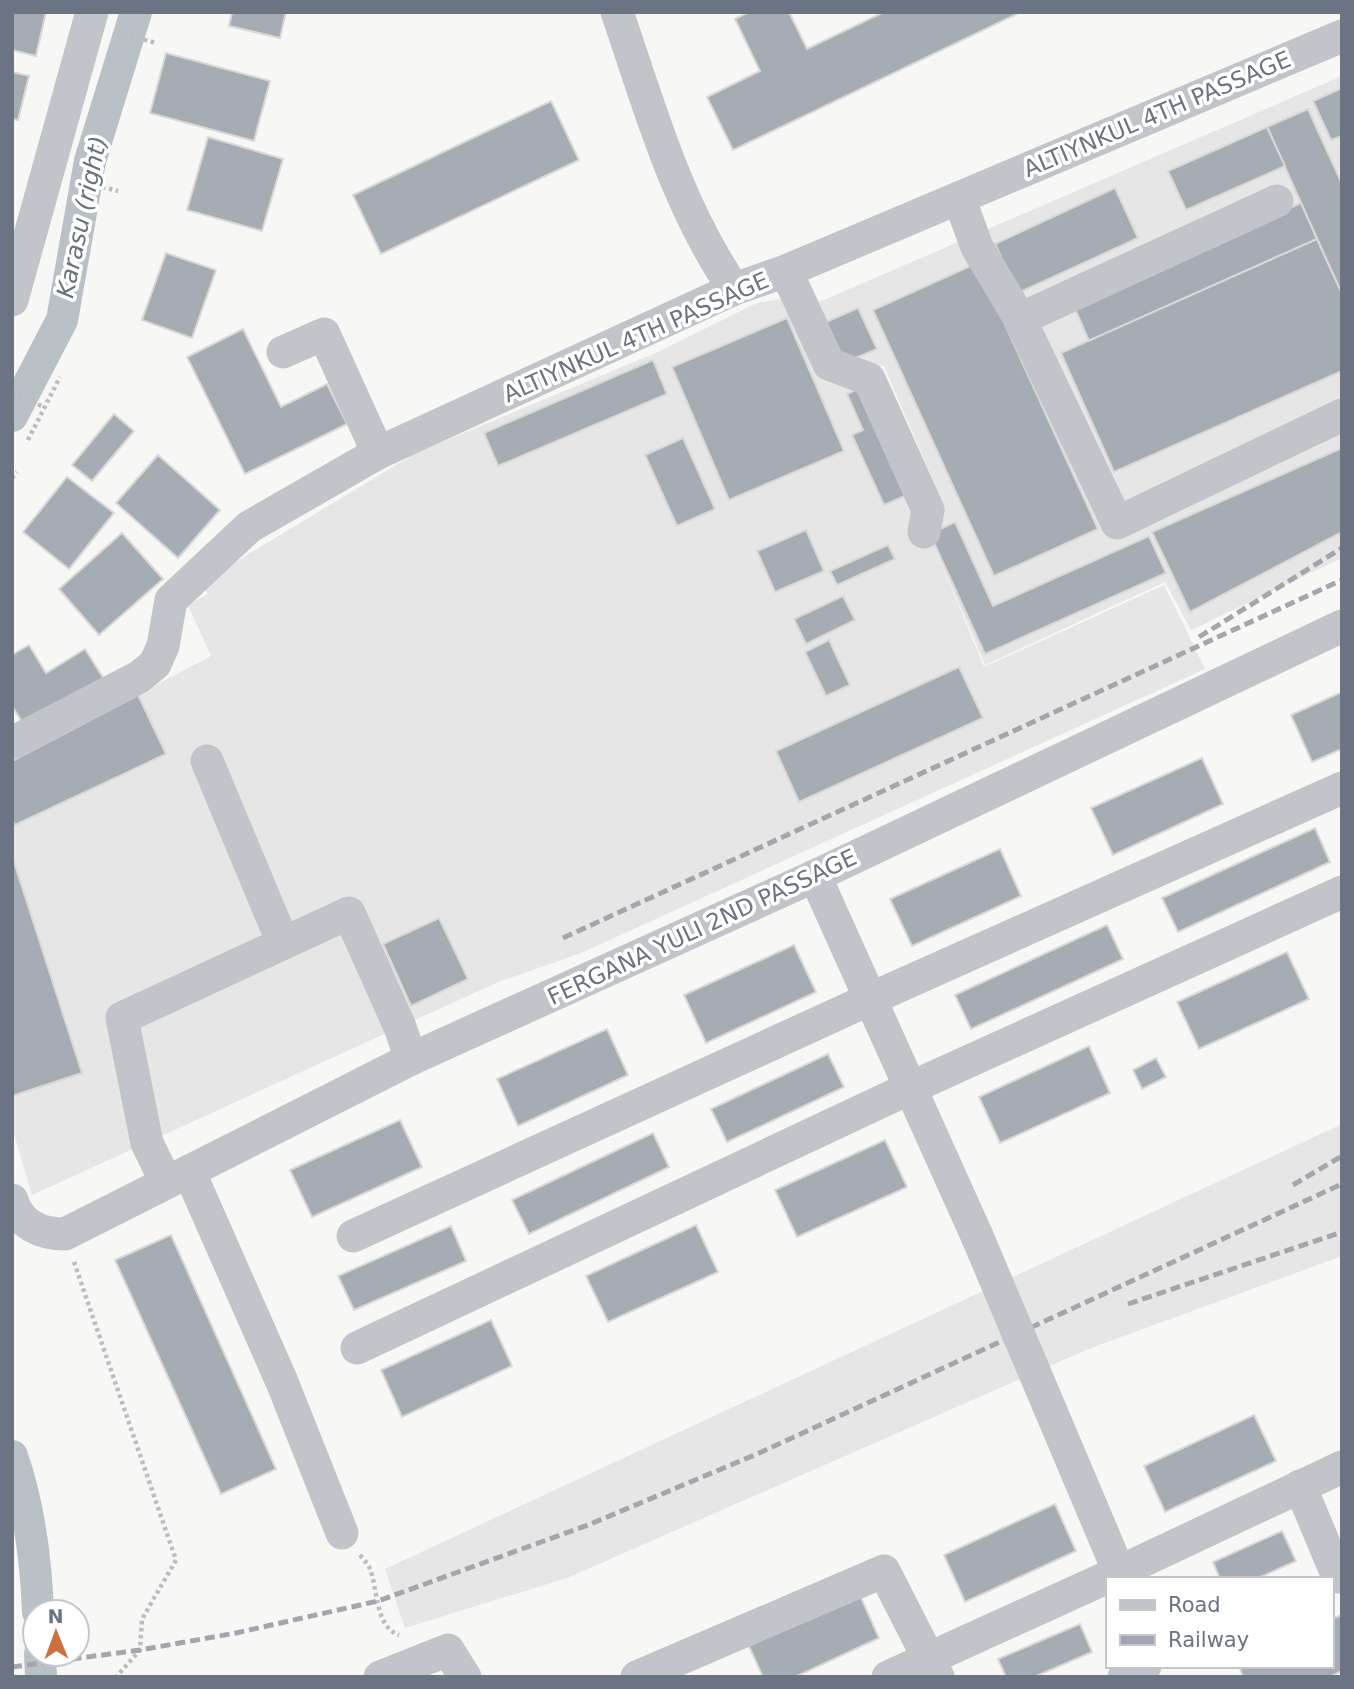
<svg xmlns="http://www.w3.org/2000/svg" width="1354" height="1689" viewBox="0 0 1354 1689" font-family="'DejaVu Sans',sans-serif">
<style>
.built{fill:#e5e6e5}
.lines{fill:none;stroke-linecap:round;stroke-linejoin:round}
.canal{stroke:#b9c1c6;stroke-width:32}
.building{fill:#a6acb3;stroke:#d8d9d7;stroke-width:2}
.path{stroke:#bbbdc0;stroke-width:4.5;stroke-dasharray:3.5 3.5;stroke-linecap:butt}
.minor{stroke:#c1c4c8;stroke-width:33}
.rail{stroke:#a3a7ad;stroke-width:5;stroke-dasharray:10 5;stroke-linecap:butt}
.minor-bridge{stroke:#c1c4c8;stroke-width:33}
.labels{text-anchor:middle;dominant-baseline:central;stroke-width:7;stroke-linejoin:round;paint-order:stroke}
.street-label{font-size:23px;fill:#6a7482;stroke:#fff}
.water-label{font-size:24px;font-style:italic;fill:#66747e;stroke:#fff}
</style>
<rect width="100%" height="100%" fill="#f7f7f5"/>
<g class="built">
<polygon points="1342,76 1342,558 1191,630 1165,582 985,665 932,541 984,667 1164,585 1205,669 581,953 496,983 32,1195 12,1127 12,761 211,656 188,605 208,594 202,582 416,453 658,352 757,303 786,298 817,363 863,386 927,528 940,497 884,366 846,368 837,363 810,306"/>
<polygon points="1342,1124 1342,1256 1091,1348 567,1578 405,1628 385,1569"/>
</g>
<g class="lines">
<g class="canal">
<polyline points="12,416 62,320 90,161 136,12"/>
<path d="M12 1456C29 1505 36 1560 38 1612"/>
<polyline points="40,1654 41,1677"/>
</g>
</g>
<g class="building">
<polygon points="12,12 46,12 36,56 12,50"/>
<polygon points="232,12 286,12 280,38 229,26"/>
<polygon points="749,12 789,12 807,49 884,12 1021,12 733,150 707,97 760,71 735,19"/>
<polygon points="166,53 270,81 254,141 150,113"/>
<polygon points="12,72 29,76 18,120 12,119"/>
<polygon points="1342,88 1342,136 1331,140 1313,101"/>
<polygon points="551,101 579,160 381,254 353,195"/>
<polygon points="1308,109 1342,184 1342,294 1267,127"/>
<polygon points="1267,127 1285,166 1186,210 1168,171"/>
<polygon points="208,137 283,159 262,231 187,210"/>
<polygon points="1115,188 1138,238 1018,293 995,244"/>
<polygon points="1301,203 1317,239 1089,341 1073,304"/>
<polygon points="1317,239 1342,294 1342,371 1114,472 1061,353"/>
<polygon points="166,253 216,270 192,338 142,320"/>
<polygon points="977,263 1098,529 994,576 873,310"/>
<polygon points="858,308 877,349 844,363 826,322"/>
<polygon points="787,318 844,451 729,500 672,367"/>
<polygon points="243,329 281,407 327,384 347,424 245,474 187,357"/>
<polygon points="653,360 667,394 498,466 484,433"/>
<polygon points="862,387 909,494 884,505 852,435 863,430 847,394"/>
<polygon points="114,414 134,431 92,481 72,465"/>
<polygon points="683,438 715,509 677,526 645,455"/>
<polygon points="1342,448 1342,532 1190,612 1152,532"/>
<polygon points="158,455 220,510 178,558 116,503"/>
<polygon points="67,477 114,513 69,569 23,532"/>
<polygon points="955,522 993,606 1149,536 1166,573 985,654 930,534"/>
<polygon points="806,530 824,571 775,592 757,551"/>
<polygon points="122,533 163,579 99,635 59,589"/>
<polygon points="888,545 895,559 837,585 830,571"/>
<polygon points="843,596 855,620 806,644 794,619"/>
<polygon points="829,640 850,685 826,696 805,652"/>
<polygon points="29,645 46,673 85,649 107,684 29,733 12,706 12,655"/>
<polygon points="959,667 983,718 799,802 776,751"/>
<polygon points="1342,692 1342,749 1312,762 1291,715"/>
<polygon points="138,695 166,754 15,825 12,819 12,761"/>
<polygon points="1202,758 1223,804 1113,855 1091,808"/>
<polygon points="1315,828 1330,862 1178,932 1162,898"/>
<polygon points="1000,849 1021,896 912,946 890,899"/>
<polygon points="12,856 82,1073 12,1096"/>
<polygon points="439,918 468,979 411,1006 383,944"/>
<polygon points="1107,925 1123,959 971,1029 955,995"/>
<polygon points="794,945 816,992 706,1043 684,995"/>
<polygon points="1287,952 1309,999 1199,1049 1177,1002"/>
<polygon points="607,1029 628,1075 518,1126 497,1079"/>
<polygon points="1089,1046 1110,1093 1000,1143 979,1097"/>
<polygon points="828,1054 844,1087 727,1142 711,1109"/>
<polygon points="1156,1058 1166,1077 1142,1089 1133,1070"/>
<polygon points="400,1120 422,1167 312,1217 290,1170"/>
<polygon points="653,1133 669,1167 529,1234 512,1200"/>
<polygon points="885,1140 907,1187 797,1237 775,1190"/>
<polygon points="696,1225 718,1272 608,1322 586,1276"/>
<polygon points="451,1226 466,1261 354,1310 338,1276"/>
<polygon points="171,1235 276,1469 221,1494 115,1260"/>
<polygon points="491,1320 512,1366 402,1417 381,1370"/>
<polygon points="1254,1415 1276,1461 1165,1512 1144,1466"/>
<polygon points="1055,1504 1076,1551 965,1602 944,1555"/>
<polygon points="1282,1531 1296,1561 1256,1579 1220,1579 1213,1562"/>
<polygon points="858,1591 879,1638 795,1677 763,1677 747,1642"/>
<polygon points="1342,1615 1342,1671 1330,1677 1243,1677 1239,1666 1331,1666 1331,1619"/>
<polygon points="1080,1624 1092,1652 1034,1677 1006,1677 998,1659"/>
</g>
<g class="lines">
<g class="path">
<polyline points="117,32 156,43"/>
<polyline points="75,180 118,191"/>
<polyline points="12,394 44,407"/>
<polyline points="28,440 60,377"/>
<polyline points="12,478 17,472"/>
<polyline points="74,1262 176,1560 142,1619 140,1650 116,1677"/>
<path d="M360 1555C364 1560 368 1564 370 1569 378 1589 375 1627 399 1635"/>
</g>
<g class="minor">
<path d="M617 12C650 108 676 204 734 289"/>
<polyline points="959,198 977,247 1020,319 1117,523 1342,415"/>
<polyline points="786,271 829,364 869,379 928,510 924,532"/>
<polyline points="12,300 92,12"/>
<polyline points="1020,319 1277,201"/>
<polyline points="283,352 324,334 378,453"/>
<polyline points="12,743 139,677 155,664 163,646 171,600 249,527 378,453 734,289 786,271 1342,36"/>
<polyline points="207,761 283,943"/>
<polyline points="815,876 977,1236"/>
<polyline points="189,1171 282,1382 342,1533"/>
<polyline points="166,1182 147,1143 122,1018 349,913 400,1027 411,1059"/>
<path d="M12 1200C19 1224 41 1234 65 1234L411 1059 815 876 1342 626"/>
<polyline points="353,1236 870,999 1342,788"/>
<polyline points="357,1348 910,1088 1342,892"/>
<polyline points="1300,1486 1338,1577"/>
<polyline points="380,1677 448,1650 465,1677"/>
<polyline points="637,1677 884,1571 938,1677"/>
<polyline points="888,1677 1119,1572 1342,1467"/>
<polyline points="1124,1677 1145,1666"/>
</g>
<g class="rail">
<polyline points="1199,637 1342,548"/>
<polyline points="563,938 1342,580"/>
<polyline points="1293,1185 1342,1156"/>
<polyline points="1128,1304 1342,1232"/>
<polyline points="12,1667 140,1650 236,1633 378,1601 588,1525 757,1454 1342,1184"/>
</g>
<polyline class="minor-bridge" points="977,1236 1119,1572"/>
</g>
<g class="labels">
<g class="street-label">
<text transform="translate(1157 114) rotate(-23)">ALTIYNKUL 4TH PASSAGE</text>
<text transform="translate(636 337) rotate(-24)">ALTIYNKUL 4TH PASSAGE</text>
<text transform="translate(702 927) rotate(-25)">FERGANA YULI 2ND PASSAGE</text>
</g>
<g class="water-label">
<text transform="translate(82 217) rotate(-78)">Karasu (right)</text>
</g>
</g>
<rect width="1354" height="1689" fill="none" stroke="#6a7482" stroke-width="28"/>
<rect x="1106" y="1577" width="228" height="91" fill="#ffffff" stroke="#c3c7cd" stroke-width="2"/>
<rect x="1120" y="1600" width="35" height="10" fill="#c1c4c8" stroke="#c3c7cd" stroke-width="2"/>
<text x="1168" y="1612" font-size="21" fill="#6a7482">Road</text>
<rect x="1120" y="1635" width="35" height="10" fill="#a3a7ad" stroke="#c3c7cd" stroke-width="2"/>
<text x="1168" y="1647" font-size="21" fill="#6a7482">Railway</text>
<g transform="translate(56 1633) rotate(359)"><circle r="33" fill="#ffffff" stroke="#c3c7cd" stroke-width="2"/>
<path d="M0-5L12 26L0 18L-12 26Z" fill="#cc703f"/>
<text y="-10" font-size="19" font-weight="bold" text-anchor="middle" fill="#6a7482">N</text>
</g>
</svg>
